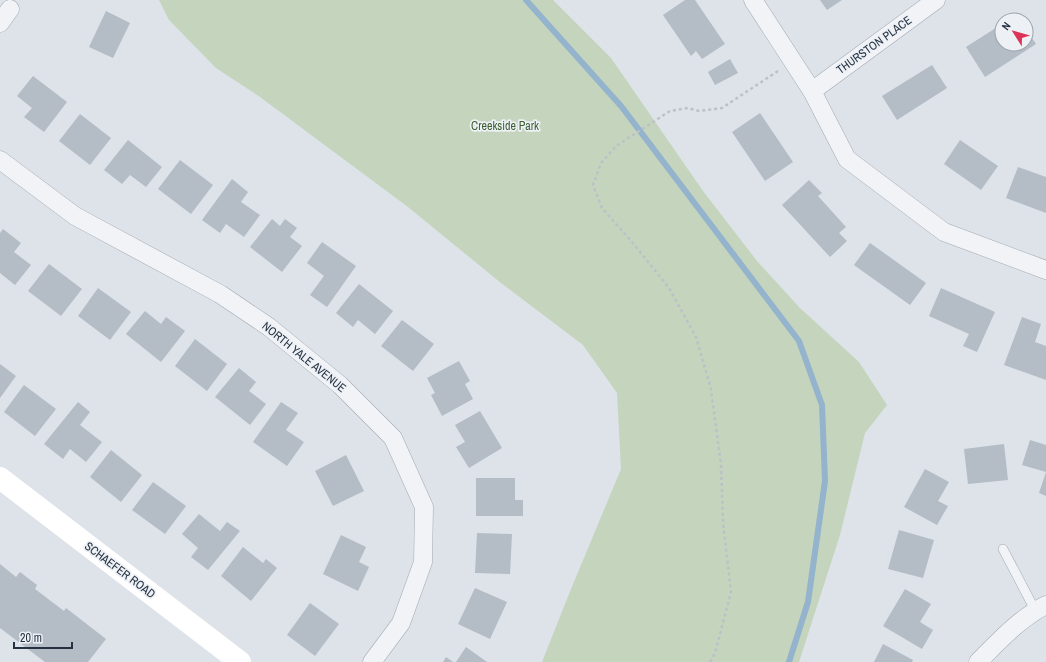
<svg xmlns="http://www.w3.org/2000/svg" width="1046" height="662" viewBox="0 0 1046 662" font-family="'Archivo Narrow',sans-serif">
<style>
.green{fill:#c5d4bd}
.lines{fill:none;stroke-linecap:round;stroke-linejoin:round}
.stream{stroke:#94b3cd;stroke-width:6}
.building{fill:#b4bcc6}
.lane-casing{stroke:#a2aab3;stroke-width:10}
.street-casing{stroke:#a2aab3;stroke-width:19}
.path{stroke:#bcc1c8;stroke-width:2.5;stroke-dasharray:3 3;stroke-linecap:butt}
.lane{stroke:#f1f3f7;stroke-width:9}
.street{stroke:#f1f3f7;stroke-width:18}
.secondary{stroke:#fff;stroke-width:22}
.labels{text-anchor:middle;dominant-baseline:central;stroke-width:3.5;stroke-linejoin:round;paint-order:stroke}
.street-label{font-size:12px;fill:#253141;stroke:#edf1f6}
.park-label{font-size:12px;fill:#3c5f31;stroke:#edf1f6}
</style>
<rect width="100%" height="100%" fill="#dde3e9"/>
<polygon class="green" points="159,0 553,0 611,58 703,191 757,261 800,308 859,362 887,405 865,433 840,535 799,662 542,662 569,594 621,469 617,393 583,345 501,283 408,207 260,97 216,68 169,20"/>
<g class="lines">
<polyline class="stream" points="526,0 621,106 799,341 822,405 825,481 808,602 789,662"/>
</g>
<g class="building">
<polygon points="685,0 695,0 725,44 702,59 696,51 691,56 663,15"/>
<polygon points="820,0 842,0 827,10"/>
<polygon points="106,11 130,23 113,58 89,47"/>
<polygon points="1016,14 1020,20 1007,20"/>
<polygon points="1002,24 1002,44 1026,44 1026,29 1036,44 985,77 966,47"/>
<polygon points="730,59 738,73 715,85 708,72"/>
<polygon points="932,65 947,88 897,120 882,96"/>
<polygon points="33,76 67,102 44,132 24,117 32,108 17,96"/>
<polygon points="760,113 793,162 765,181 732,132"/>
<polygon points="80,114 111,138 90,165 59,141"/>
<polygon points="128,140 162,167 146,187 130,175 122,184 104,170"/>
<polygon points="960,140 998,166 981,190 944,164"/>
<polygon points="180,160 213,185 191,214 158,189"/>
<polygon points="1018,167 1046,177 1046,213 1006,198"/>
<polygon points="232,179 248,192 241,202 260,215 244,237 226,224 220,233 202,220"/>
<polygon points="809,180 822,193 818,196 846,227 839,233 847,241 830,257 782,205"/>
<polygon points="272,219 280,226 285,219 297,228 290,237 302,246 282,272 250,247"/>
<polygon points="3,229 21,243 14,252 31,265 15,285 0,273 0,233"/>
<polygon points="322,242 356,266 327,307 310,295 324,276 307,263"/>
<polygon points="870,243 926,283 910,305 854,265"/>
<polygon points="49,264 82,289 61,316 28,291"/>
<polygon points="359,284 393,311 375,334 358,320 353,327 336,313"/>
<polygon points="98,288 131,312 110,340 78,316"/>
<polygon points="941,288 995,312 977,352 963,346 969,334 929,316"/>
<polygon points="145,311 161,324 166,317 185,331 161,362 126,334"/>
<polygon points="1022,317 1041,324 1035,342 1046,346 1046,380 1004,365"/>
<polygon points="402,320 434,344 413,371 381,346"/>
<polygon points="195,339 227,364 207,391 175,366"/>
<polygon points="459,361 470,381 465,384 473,399 442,416 431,395 435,393 427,378"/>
<polygon points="0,364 16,376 0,398"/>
<polygon points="239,368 256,382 249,391 266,404 250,425 215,397"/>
<polygon points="24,385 56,409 35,436 4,412"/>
<polygon points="78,402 90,412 80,425 102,442 86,462 70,449 63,459 44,444"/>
<polygon points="281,402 298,413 286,430 304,442 287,466 253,442"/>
<polygon points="480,411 502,448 469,468 456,447 465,442 455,425"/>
<polygon points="1030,440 1046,445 1046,496 1039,493 1046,472 1022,465"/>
<polygon points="1004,444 1008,480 968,484 964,449"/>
<polygon points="111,450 142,475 121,502 90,477"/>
<polygon points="346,455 364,491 333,506 315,471"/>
<polygon points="925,469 949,482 938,501 948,506 937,525 904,507"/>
<polygon points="476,478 515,478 515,500 523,500 523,516 476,516"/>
<polygon points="153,482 186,506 165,534 132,510"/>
<polygon points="199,514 220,531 227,522 240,531 208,570 191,557 198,548 182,534"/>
<polygon points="899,530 934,540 923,578 888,569"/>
<polygon points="477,533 512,534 510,574 475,573"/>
<polygon points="341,535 366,547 359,562 369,567 358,591 323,574"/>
<polygon points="243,547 263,563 266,559 277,568 251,601 221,576"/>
<polygon points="0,564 16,577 20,572 37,585 35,589 64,611 66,608 106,639 88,662 45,662 0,628"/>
<polygon points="475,588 507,602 490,639 458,624"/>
<polygon points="905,589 931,604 920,622 933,630 922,649 883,626"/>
<polygon points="310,603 339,624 315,656 287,635"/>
<polygon points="883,644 913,660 912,662 874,662"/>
<polygon points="466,647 487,662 456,662"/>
<polygon points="446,657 453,662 443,662"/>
</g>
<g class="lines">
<g class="lane-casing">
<polyline id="lane" points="1003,549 1035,610"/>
</g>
<g class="street-casing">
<g id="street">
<polyline points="753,0 812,91 847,159 944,232 1046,270"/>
<polyline points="0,23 10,9"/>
<polyline points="812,91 936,0"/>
<polyline points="0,160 75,216 220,294 269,327 340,385 393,438 424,507 423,562 401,623 372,662"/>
<path d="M978 662C999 641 1020 618 1046 605"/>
</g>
</g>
<polyline class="path" points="710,662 715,653 731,592 723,522 721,465 711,389 696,337 669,288 632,242 602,208 593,185 601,163 616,146 670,111 688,108 699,111 722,108 778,71"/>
<use href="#lane" class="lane"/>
<use href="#street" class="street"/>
<polyline class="secondary" points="0,478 240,662"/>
</g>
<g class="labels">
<g class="street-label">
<text transform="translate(874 45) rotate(-36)">THURSTON PLACE</text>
<text transform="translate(304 357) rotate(39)">NORTH YALE AVENUE</text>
<text transform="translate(120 570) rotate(37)">SCHAEFER ROAD</text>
</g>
<g class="park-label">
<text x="505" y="126">Creekside Park</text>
</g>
</g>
<g transform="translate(1014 32) rotate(307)"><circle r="19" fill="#edf1f6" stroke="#9da4ae"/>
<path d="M0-3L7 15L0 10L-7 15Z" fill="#dd3358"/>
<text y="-6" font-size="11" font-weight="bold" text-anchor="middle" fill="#253141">N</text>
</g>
<path d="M14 642v6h58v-6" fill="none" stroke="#253141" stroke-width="2"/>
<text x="20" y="642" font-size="12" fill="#253141" stroke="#edf1f6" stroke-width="3" paint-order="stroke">20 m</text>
</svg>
